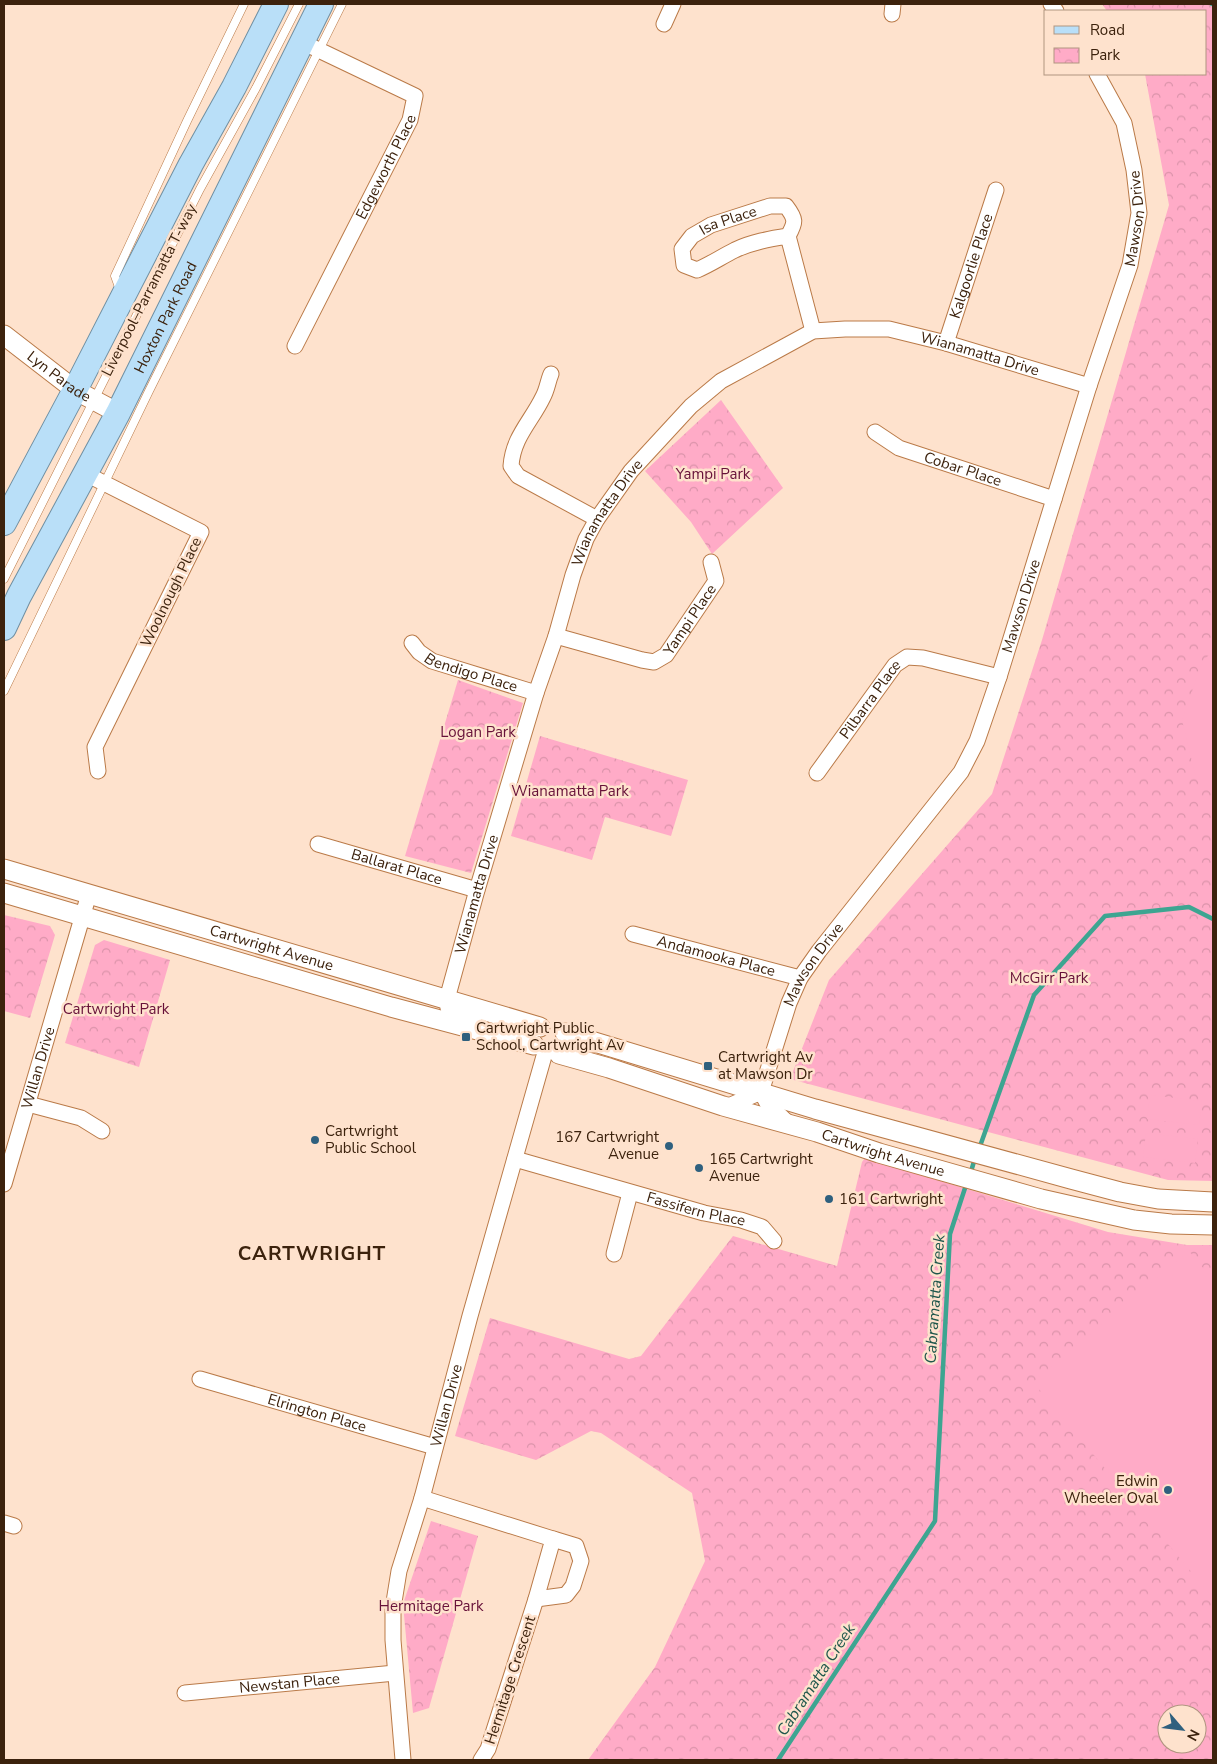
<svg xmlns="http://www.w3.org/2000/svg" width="1217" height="1764" viewBox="0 0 1217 1764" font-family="'Nunito Sans',sans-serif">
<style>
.park{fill:url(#park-crowns);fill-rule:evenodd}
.pitch{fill:#ffabc7}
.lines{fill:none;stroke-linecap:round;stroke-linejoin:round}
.stream{stroke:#3da591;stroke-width:4.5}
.service-casing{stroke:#ba7a48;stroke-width:9}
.minor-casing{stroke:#ba7a48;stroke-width:17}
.tertiary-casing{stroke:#ba7a48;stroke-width:21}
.primary-casing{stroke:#6f8fa2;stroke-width:26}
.service{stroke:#fff;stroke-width:8}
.minor{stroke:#fff;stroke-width:15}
.tertiary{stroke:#fff;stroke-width:19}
.primary{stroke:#b9dff8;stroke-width:24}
.poi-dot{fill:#2f607e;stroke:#fee2cd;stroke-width:2}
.labels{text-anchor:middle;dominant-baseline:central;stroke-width:5;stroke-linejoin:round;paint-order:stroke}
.street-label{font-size:15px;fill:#3c220d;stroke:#fee2cd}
.park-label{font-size:15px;fill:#671139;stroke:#fee2cd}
.poi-label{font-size:15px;fill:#3c220d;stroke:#fee2cd;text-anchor:start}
.water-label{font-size:16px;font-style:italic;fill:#1f574c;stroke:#fee2cd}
.district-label{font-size:20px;font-weight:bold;letter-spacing:1px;fill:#3c220d;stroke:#fee2cd}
</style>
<defs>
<pattern id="park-crowns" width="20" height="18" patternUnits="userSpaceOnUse" patternTransform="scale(1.25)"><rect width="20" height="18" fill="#ffabc7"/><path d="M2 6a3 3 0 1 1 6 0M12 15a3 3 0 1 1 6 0" fill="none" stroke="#db93aa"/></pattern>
</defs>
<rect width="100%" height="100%" fill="#fee2cd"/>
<g class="park">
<polygon points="1102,4 1213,4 1213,1181 1168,1180 790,1079 829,980 992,794 1042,640 1169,205 1145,74 1206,74 1206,11 1107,11"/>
<polygon points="721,400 783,488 712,554 691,522 645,471"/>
<polygon points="458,680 523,703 471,873 405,856"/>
<polygon points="540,736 688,780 671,836 605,817 592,860 511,836"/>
<polygon points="4,915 50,926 55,935 30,1018 4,1011"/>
<polygon points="104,940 170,960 139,1067 65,1043 95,945"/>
<path d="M865 1158 1108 1232 1187 1245H1213V1760H588L655 1667 705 1561 692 1493 601 1433 591 1431 536 1460 455 1436 490 1318 629 1359 641 1356 733 1236 837 1266 862 1162ZM1167 1714H1197V1744H1167Z"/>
<polygon points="431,1521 478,1536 429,1708 413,1713 403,1604"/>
</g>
<g class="pitch">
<polygon points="1213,652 1213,796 1195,774 1182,720 1203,660"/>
<polygon points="1150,1095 1202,1101 1199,1125 1147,1119"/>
<polygon points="1146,1133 1198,1139 1195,1163 1143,1157"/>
<polygon points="1189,1251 1213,1280 1213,1598 1033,1382"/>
</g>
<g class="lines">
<g class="stream">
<polyline points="1212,4 1213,4"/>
<polyline points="979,1149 1034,995 1105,916 1189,907 1213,919"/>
<polyline points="970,1175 975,1158"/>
<polyline points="778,1760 935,1521 950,1234 967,1182"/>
</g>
<g class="service-casing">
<g id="service">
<polyline points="120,290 115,276 187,121 244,4"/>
<polyline points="4,579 200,189 256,88 299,4"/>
<polyline points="4,691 149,391 342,4"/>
</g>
</g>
<g class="minor-casing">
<g id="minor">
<polyline points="1051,4 1056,11"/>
<polyline points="892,14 893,4"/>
<polyline points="664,24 673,4"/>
<path id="s1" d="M788 236C769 239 752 242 735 250 721 257 711 264 697 270L684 265 682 249 692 236 711 225 770 206H786C796 219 796 222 788 236L813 331"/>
<path id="s2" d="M946 343 996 190"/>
<path id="s3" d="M295 346 410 120 415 96 302 42"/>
<path d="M551 374C548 381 547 390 543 397 531 422 513 437 511 466L518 476 597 519"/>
<path id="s4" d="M875 432 899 448 1054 499"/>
<polyline points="86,474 201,532 95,747 98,771"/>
<path id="s5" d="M556 636 642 660 654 662 666 655 716 581 711 562"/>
<path id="s6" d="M412 643 419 652 432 661 536 693"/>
<path id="s7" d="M817 773 895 665 907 657 923 658 999 677"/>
<path id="s8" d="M318 844 477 890"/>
<path id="s9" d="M633 934 800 978"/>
<path id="s10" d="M475 1023 451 1011 448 1008 447 999 477 890 536 693 556 636 573 575 586 539 597 519 631 471 691 406 721 381 813 331 845 329H889L946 343 1089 386"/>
<path id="s11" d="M761 1092 789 1003 800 978 819 951 961 772 977 741 999 677 1089 386 1130 265 1139 213 1134 170 1124 123 1097 74"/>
<polyline points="761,1092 767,1103 789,1124"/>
<polyline points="28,1104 81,1118 102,1131"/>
<polyline points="723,1106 731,1105 761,1092"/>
<path id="s12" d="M515 1159 704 1213 741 1220 762 1227 774 1241"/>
<path id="s13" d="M4 1184 89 894"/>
<polyline points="614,1254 630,1193"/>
<path id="s14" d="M200 1379 435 1447"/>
<polyline points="422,1498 553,1539 536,1599 488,1749 481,1760"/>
<polyline points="4,1523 14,1526"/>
<polyline points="536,1599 566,1595 573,1586 581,1561 576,1546 553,1539"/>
<path id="s15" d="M185 1693 395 1673"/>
<path id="s16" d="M403 1760 393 1640V1608L399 1571 422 1498 470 1316 544 1056"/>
</g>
</g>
<g class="tertiary-casing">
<g id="tertiary">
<path id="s17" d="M4 335 75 390 118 413"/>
<path id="s18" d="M4 869 540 1027"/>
<polyline points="4,893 391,1007 534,1045"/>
<polyline points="565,1033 815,1109 1071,1179 1120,1192 1158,1199 1213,1202"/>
<path id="s19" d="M559 1054 609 1068 723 1106 817 1132 879 1153 1041 1199 1134 1220 1171 1224 1213 1225"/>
</g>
</g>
<g class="primary-casing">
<g id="primary">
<polyline points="4,523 75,390 191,164 234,87 276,4"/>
<path id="s20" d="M4 628 19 596 118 413 321 4"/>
</g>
</g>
<use href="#service" class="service"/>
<use href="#minor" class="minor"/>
<use href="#tertiary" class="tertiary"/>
<use href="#primary" class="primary"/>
</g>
<g class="poi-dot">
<rect x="461" y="1032" width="10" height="10" rx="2.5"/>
<rect x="703" y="1061" width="10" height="10" rx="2.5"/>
<circle cx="315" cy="1140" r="5"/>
<circle cx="669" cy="1146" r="5"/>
<circle cx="699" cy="1168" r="5"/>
<circle cx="829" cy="1199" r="5"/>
<circle cx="1168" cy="1490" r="5"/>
</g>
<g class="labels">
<g class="street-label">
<text stroke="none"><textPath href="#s3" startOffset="201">Edgeworth Place</textPath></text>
<text stroke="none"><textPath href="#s11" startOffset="964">Mawson Drive</textPath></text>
<text stroke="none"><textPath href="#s1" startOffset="184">Isa Place</textPath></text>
<text stroke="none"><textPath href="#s2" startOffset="81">Kalgoorlie Place</textPath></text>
<text transform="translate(149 290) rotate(-63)">Liverpool–Parramatta T-way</text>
<text stroke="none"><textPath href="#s20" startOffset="350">Hoxton Park Road</textPath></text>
<text stroke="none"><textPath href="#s10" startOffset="1005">Wianamatta Drive</textPath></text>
<text stroke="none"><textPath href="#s17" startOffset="69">Lyn Parade</textPath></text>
<text stroke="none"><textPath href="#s4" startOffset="96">Cobar Place</textPath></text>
<text stroke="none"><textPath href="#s10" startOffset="554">Wianamatta Drive</textPath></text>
<text transform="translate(171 592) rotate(-64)">Woolnough Place</text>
<text stroke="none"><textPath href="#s11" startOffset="559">Mawson Drive</textPath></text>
<text stroke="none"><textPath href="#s5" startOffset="158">Yampi Place</textPath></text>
<text stroke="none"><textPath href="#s6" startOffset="68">Bendigo Place</textPath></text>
<text stroke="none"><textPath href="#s7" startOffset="91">Pilbarra Place</textPath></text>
<text stroke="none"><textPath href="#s8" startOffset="82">Ballarat Place</textPath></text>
<text stroke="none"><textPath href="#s10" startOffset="149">Wianamatta Drive</textPath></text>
<text stroke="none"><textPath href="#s18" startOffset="279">Cartwright Avenue</textPath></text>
<text stroke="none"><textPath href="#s9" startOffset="86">Andamooka Place</textPath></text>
<text stroke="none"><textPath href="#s11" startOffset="139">Mawson Drive</textPath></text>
<text stroke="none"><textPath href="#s13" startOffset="121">Willan Drive</textPath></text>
<text stroke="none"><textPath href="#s19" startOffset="339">Cartwright Avenue</textPath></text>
<text stroke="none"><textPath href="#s12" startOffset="188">Fassifern Place</textPath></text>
<text stroke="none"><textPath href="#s16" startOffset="362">Willan Drive</textPath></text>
<text stroke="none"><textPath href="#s14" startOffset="122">Elrington Place</textPath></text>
<text transform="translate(510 1680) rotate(-72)">Hermitage Crescent</text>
<text stroke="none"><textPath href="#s15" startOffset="105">Newstan Place</textPath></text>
</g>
<g class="park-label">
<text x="713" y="474">Yampi Park</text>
<text x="478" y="732">Logan Park</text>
<text x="570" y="791">Wianamatta Park</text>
<text x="1049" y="978">McGirr Park</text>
<text x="116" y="1009">Cartwright Park</text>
<text x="431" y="1606">Hermitage Park</text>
</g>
<g class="poi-label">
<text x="476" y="1028">Cartwright Public<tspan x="476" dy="17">School, Cartwright Av</tspan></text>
<text x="718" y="1057">Cartwright Av<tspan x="718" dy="17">at Mawson Dr</tspan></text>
<text x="325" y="1131">Cartwright<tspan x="325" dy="17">Public School</tspan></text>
<text x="659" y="1137" text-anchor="end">167 Cartwright<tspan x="659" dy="17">Avenue</tspan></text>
<text x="709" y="1159">165 Cartwright<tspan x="709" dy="17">Avenue</tspan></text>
<text x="839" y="1199">161 Cartwright</text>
<text x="1158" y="1481" text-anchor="end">Edwin<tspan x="1158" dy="17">Wheeler Oval</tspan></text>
</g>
<g class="water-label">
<text transform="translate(935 1299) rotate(-86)">Cabramatta Creek</text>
<text transform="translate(816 1680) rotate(-57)">Cabramatta Creek</text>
</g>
<g class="district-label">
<text x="312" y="1253">CARTWRIGHT</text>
</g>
</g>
<rect width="1217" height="1764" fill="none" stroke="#3c220d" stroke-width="10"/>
<rect x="1044" y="10" width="162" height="65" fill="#fee2cd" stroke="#b09580"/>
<rect x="1054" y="26" width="25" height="8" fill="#b9dff8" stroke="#b09580"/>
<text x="1090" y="35" font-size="15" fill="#3c220d">Road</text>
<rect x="1054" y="48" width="25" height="15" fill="url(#park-crowns)" stroke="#b09580"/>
<text x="1090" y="60" font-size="15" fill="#3c220d">Park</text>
<g transform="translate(1182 1729) rotate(118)"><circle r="24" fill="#fee2cd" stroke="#b09580"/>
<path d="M0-4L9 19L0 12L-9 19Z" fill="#2f607e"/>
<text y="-8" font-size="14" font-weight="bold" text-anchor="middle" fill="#3c220d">N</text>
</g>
</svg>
